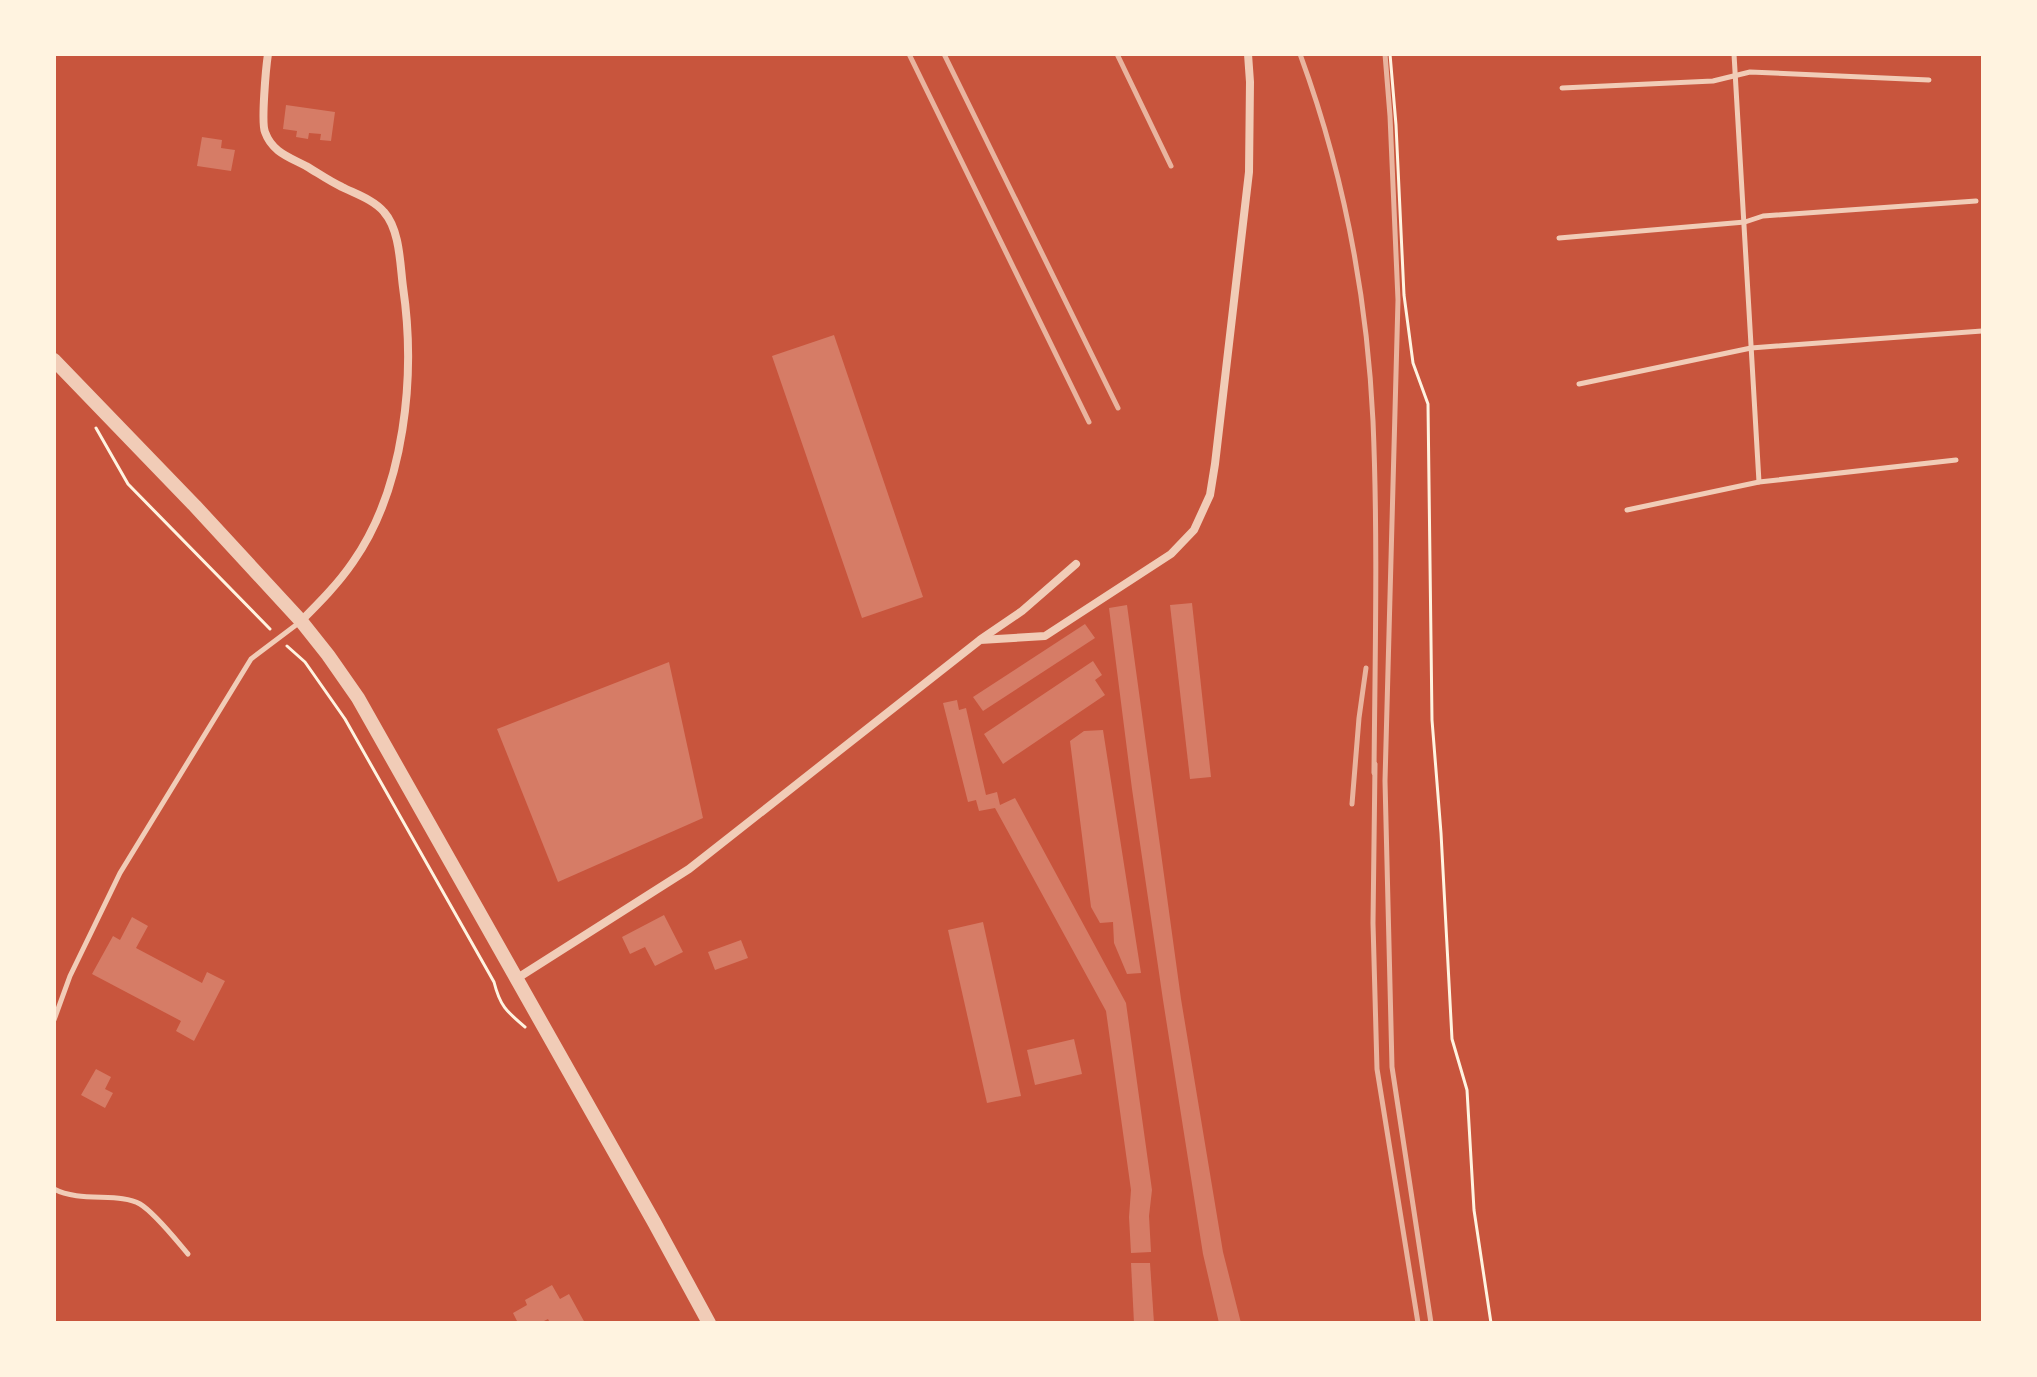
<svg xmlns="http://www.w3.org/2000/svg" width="2037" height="1377" viewBox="0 0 2037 1377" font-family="'PT Sans Narrow',sans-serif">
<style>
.building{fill:#d67c66}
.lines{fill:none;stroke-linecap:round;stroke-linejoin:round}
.path{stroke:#fff3e0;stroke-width:3}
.service{stroke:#f1ccb7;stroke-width:5}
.minor{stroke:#f1ccb7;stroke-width:8}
.tertiary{stroke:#f1ccb7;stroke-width:14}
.rail{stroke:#e9b49f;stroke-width:5}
</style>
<rect width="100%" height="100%" fill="#c8553d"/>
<g class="building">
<polygon points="286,105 335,112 331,141 320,140 321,134 309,133 308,139 296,137 297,131 283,129"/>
<polygon points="202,137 222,140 221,148 235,150 231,171 197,166"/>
<polygon points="834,335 923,597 862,618 772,356"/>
<polygon points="1192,603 1211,777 1190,779 1170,605"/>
<polygon points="1127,605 1181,999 1223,1252 1241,1323 1219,1323 1203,1254 1163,1000 1132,789 1109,608"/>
<polygon points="1085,624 1095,638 983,711 973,697"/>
<polygon points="1093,661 1102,675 1095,680 1105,695 1003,764 984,734"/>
<polygon points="669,662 703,818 558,882 497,729"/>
<polygon points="957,700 959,710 966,708 986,795 997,792 1000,805 1015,798 1126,1003 1152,1190 1149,1216 1151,1252 1131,1253 1129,1217 1131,1190 1106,1011 995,808 979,811 976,800 968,802 943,703"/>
<polygon points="1103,730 1141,973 1127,974 1114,943 1113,922 1100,923 1091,907 1070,741 1084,731"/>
<polygon points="664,915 683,952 655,966 645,947 630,954 622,937"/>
<polygon points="132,917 148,926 136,948 202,983 207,972 225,981 194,1041 176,1031 181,1021 92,974 113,936 120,940"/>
<polygon points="983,922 1021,1096 987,1103 948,930"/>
<polygon points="741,940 748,958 715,970 708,952"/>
<polygon points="1074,1039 1082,1074 1035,1085 1027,1050"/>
<polygon points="96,1069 111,1077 105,1089 113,1093 105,1108 81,1095"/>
<polygon points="1131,1263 1150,1263 1154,1323 1134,1323"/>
<polygon points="552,1285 560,1299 569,1294 585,1323 550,1323 548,1319 540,1323 518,1323 513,1313 527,1305 525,1300"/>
</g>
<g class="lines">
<g class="path">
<polyline points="1390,54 1396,125 1404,295 1413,363 1428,404 1432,720 1441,833 1452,1039 1467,1090 1474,1210 1491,1323"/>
<polyline points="96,428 128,484 270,629"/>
<path d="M287 646 305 662 345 719 494 982C500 1006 506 1011 525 1027"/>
</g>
<g class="service">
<polyline points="1734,54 1759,482"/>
<polyline points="1562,88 1713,81 1750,72 1929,80"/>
<polyline points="1559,238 1745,222 1763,216 1976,201"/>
<polyline points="1579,384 1751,348 1982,331"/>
<polyline points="1627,510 1759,482 1956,460"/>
<polyline points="54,1020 70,976 120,873 251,659 300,622"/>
<path d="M54 1189C80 1203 120 1192 140 1204 155 1213 176 1240 188 1254"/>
</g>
<g class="minor">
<path d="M268 54C266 67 261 123 265 132 272 152 289 157 306 166 318 173 329 181 342 187 356 194 374 200 384 212 400 230 400 264 403 287 416 375 405 488 353 562 338 584 319 603 301 621"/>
<polyline points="981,639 1022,611 1076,564"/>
<polyline points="516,979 689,869 980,640 1045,636 1171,554 1194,530 1210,495 1215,464 1249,172 1250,82 1248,54"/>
</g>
<polyline class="tertiary" points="54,360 195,506 301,621 328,655 358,698 654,1222 709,1323"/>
<g class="rail">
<polyline points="909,54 1089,422"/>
<polyline points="944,54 1118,408"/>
<polyline points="1117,54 1171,166"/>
<path d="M1300 54C1343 171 1367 297 1373 421 1378 539 1375 656 1374 773"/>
<polyline points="1385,54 1390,116 1398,300 1385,781 1392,1067 1431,1323"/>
<polyline points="1375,764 1373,923 1377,1069 1418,1323"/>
<polyline points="1352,804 1359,718 1366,668"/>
</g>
</g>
<rect width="2037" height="1377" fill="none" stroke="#fff3e0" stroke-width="112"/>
</svg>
